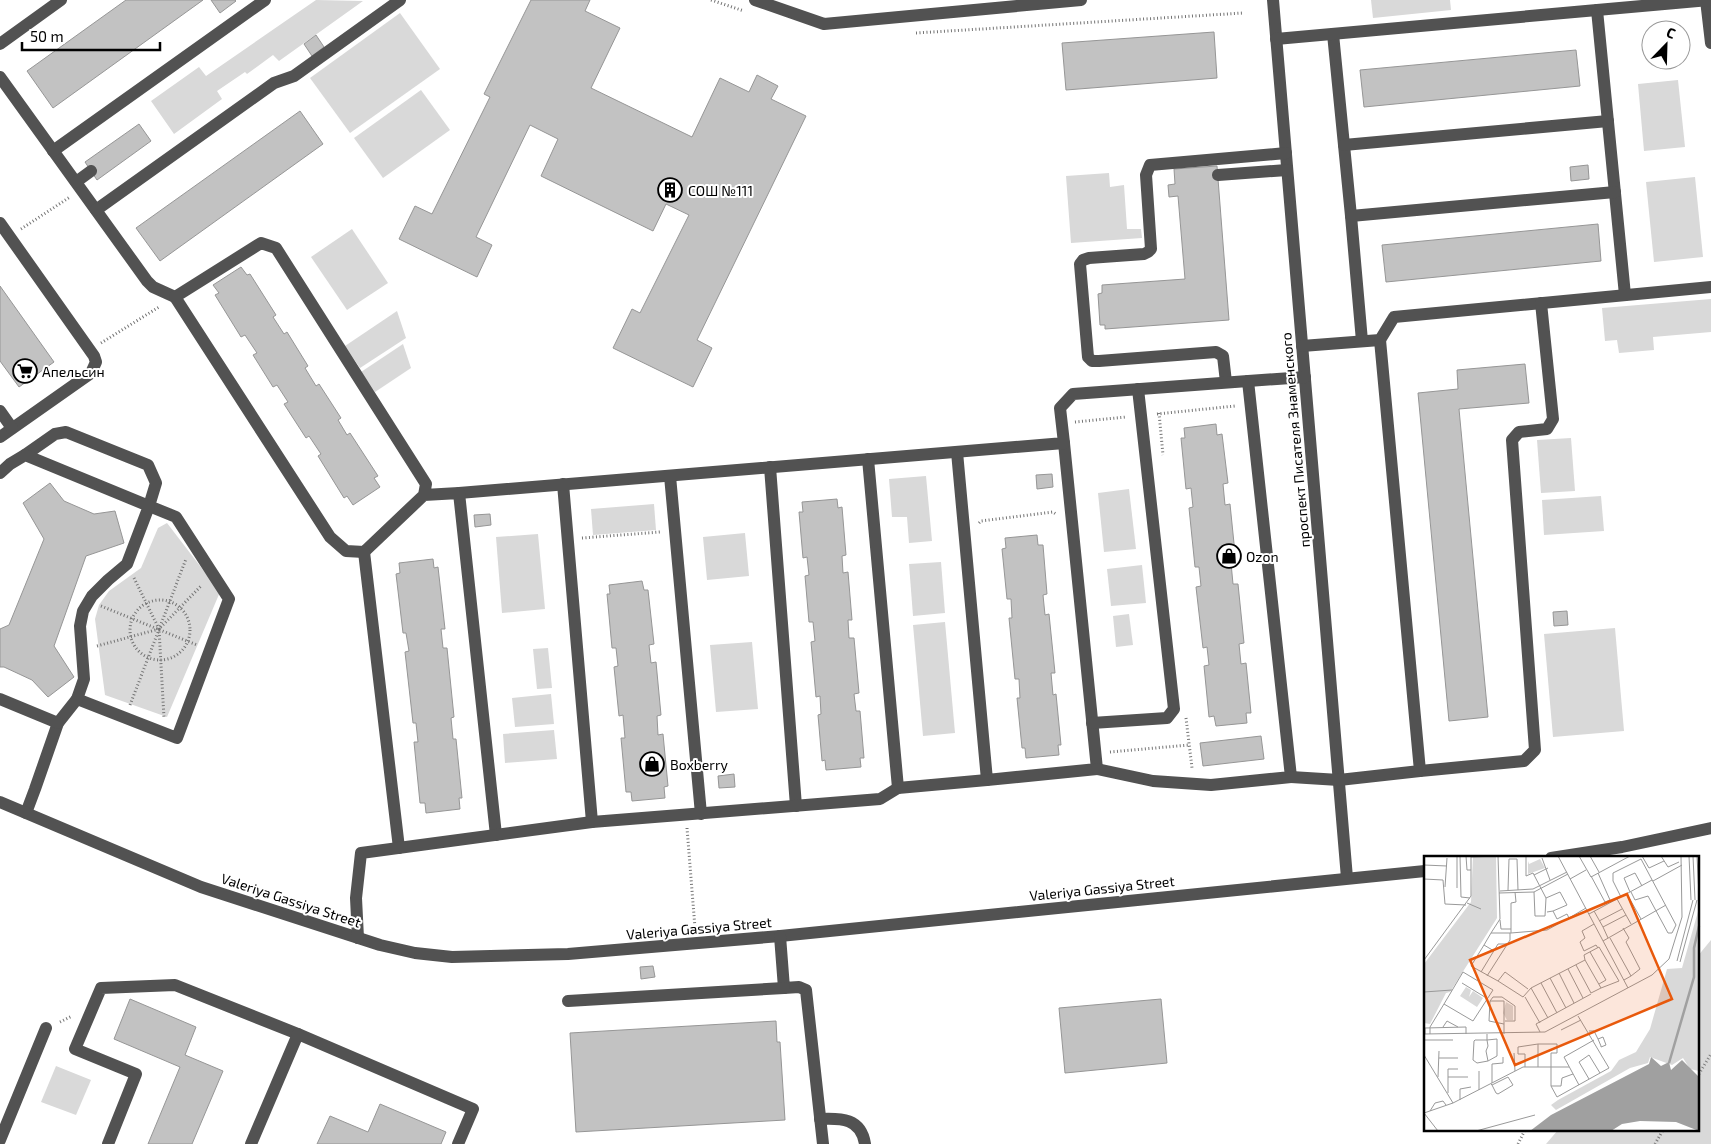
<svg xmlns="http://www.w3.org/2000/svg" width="1711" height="1144" viewBox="0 0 1711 1144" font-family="'Exo 2',sans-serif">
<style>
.green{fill:#d9d9d9}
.building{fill:#c2c2c2;stroke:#969696}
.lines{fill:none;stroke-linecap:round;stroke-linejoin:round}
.path{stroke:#747474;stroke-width:3;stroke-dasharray:1 2.5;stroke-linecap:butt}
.minor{stroke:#525252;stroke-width:12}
.labels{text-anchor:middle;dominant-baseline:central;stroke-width:4;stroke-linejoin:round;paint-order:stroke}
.poi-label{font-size:14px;fill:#000;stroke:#fff;text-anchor:start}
.street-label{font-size:14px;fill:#000;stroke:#fff}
.inset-river{fill:none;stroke:#a0a0a0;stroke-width:2.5}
.inset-road{fill:none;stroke:#999;stroke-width:1}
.view{fill:#e8590c;fill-opacity:0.15;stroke:#e8590c;stroke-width:2.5}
.inset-edge{fill:none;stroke:#000;stroke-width:2.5}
</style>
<rect width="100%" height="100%" fill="#fff"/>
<g class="green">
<polygon points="316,0 363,1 279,61 273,55 247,74 245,72 217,91 222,99 174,134 151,101 199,67 206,76"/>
<polygon points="1371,0 1450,0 1451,10 1373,18"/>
<polygon points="400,13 440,69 350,133 310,78"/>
<polygon points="1678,80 1685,147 1644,151 1638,84"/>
<polygon points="421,90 450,130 383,178 354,138"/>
<polygon points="1109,173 1110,187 1124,185 1127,229 1141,229 1142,238 1071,243 1066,176"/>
<polygon points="1695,177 1703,257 1654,262 1646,182"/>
<polygon points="352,229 388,283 347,310 311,257"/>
<polygon points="1711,299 1711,332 1653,337 1654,350 1619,353 1617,340 1605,341 1602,308"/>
<polygon points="397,311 406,338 360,368 345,346"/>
<polygon points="403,344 411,368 375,392 361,372"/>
<polygon points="1571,438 1575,491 1541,493 1537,440"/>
<polygon points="926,476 932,541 909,543 907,517 892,517 889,479"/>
<polygon points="1129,489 1136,549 1104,552 1098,493"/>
<polygon points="1601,496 1604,531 1544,535 1542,500"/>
<polygon points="654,504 656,530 593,535 591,509"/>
<polygon points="167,523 220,592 167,717 105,695 95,619 99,605 109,591 141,568 158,528"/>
<polygon points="745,533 749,576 707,580 703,537"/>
<polygon points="538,534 545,609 502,613 496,537"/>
<polygon points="941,562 945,613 913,616 909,564"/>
<polygon points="1142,565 1146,603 1111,606 1107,569"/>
<polygon points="1129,614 1133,645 1116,647 1113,616"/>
<polygon points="945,622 955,733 923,736 913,625"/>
<polygon points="1615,628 1624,731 1553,737 1544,634"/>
<polygon points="752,642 758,709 716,712 710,645"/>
<polygon points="548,648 552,688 537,689 533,649"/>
<polygon points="551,694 554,724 515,727 512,698"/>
<polygon points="554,730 557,759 505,763 503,734"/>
<polygon points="1711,940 1711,1144 1546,1144 1558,1130 1697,1130 1697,957"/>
<polygon points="56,1066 91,1080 76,1115 41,1102"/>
</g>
<g class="building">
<polygon points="126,0 203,0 53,108 27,71"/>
<polygon points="211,0 235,0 236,1 220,13"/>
<polygon points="531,0 590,0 585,11 620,28 591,88 692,137 720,78 749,92 757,75 778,86 771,99 806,116 697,340 712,348 693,387 613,348 632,309 640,313 689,215 666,204 653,231 541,176 558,139 530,125 476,237 492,245 477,277 399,239 415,206 432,214 490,97 484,94"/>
<polygon points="1214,32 1217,78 1066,90 1062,43"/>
<polygon points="316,35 324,47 312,56 304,44"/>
<polygon points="1576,50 1580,86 1364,107 1360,70"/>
<polygon points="300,111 323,144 160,261 136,228"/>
<polygon points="139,124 151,141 97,180 85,162"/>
<polygon points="1588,165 1589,179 1571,181 1570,167"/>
<polygon points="1217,166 1229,320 1105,329 1105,325 1100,325 1098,294 1102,293 1102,285 1185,279 1178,196 1169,197 1168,185 1175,184 1174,169"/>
<polygon points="1598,224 1601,261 1386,282 1382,245"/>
<polygon points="241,267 247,275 250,274 276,315 273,317 284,334 287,332 308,366 305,368 316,386 319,384 341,418 338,420 347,435 350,433 378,476 374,478 380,487 353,505 347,496 344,498 318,456 321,454 309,436 306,438 284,404 288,402 277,385 273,387 253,355 257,353 245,335 241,337 215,295 219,293 213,285"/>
<polygon points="0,286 54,362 19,387 0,361"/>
<polygon points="1525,364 1529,403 1459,409 1488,717 1449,721 1418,393 1458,389 1457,370"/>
<polygon points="1216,424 1217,435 1222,434 1228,483 1223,484 1225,505 1230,504 1236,563 1231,563 1233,584 1238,584 1244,643 1239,644 1241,664 1246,663 1251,713 1246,713 1247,723 1216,726 1214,716 1209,717 1204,666 1209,665 1207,647 1203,648 1196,587 1201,586 1199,567 1195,567 1189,508 1193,507 1191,488 1186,489 1181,438 1185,438 1184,428"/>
<polygon points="1052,474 1053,487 1037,489 1036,475"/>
<polygon points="50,483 64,501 94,514 115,511 124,543 86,556 54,646 74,677 48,697 32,680 4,667 0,667 0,629 9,625 44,539 23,503"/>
<polygon points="837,499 838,508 842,507 846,555 842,556 843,573 848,572 852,620 848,620 849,638 854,638 859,693 854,694 856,711 860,711 864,758 860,758 861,767 826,770 825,760 822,761 818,715 821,714 820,696 816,697 811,642 815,641 813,622 809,622 805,576 809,575 807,557 803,558 799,512 803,512 802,502"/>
<polygon points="490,514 491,525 475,527 474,515"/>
<polygon points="1037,535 1038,545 1043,545 1047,594 1043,595 1045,615 1049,614 1055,673 1051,673 1053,695 1056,694 1061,745 1058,745 1059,755 1026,758 1025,748 1022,748 1017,698 1020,698 1019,679 1015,679 1009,618 1012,618 1011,599 1007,599 1002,549 1006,548 1005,538"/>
<polygon points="433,559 434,568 438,567 445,629 441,629 443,648 447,648 454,717 451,718 453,739 456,739 462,798 459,798 460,809 426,813 425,803 420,803 414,742 418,742 416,723 413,723 405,652 409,651 406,633 403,633 396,574 400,573 399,563"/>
<polygon points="642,581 644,590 648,590 654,644 649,645 651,663 656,662 661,715 657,716 658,735 663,734 668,786 664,787 665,798 632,801 631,792 626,792 621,738 625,738 623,715 619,716 614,667 618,666 616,648 612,648 607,594 610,594 609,585"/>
<polygon points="1567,611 1568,625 1554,626 1553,612"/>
<polygon points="1261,736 1264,759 1203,766 1200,743"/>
<polygon points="734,774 735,787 719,788 718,776"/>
<polygon points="653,966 655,977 641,979 640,967"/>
<polygon points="130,999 196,1027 185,1055 223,1071 192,1144 148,1144 180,1067 114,1039"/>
<polygon points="1161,999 1167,1063 1065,1073 1059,1008"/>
<polygon points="776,1021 777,1042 780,1042 785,1120 576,1132 570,1033"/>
<polygon points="380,1104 446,1132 441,1144 317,1144 330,1116 368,1132"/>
</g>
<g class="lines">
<g class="path">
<polyline points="711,0 744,11"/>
<polyline points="916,33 1243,13"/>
<polyline points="21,229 70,197"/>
<polyline points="101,343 159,307"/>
<polyline points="1159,413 1163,455"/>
<polyline points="1157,414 1235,406"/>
<polyline points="1075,422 1126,417"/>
<polyline points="979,523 981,521 1053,512 1056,514"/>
<polyline points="582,538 660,532"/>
<polyline points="134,578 159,629 164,718"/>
<circle cx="160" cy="630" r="30"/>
<polyline points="101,606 197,645"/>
<polyline points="97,646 159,629 202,585"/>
<polyline points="130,705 186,559"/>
<polyline points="1186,718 1192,768"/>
<polyline points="1110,752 1189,745"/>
<polyline points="687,828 695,928"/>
<polyline points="1671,858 1672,855"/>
<polyline points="60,1022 72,1016"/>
<polyline points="1697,1077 1711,1054"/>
<polyline points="1518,1144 1525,1130"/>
<polyline points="1655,1144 1663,1130"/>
</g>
<g class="minor">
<polyline points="755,0 824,24 1081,0"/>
<polyline points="1273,0 1347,878"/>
<polyline points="1706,0 1711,43"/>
<polyline points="1333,34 1351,216"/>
<polyline points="1276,39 1597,10"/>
<polyline points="0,44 61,0"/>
<polyline points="0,77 147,281 153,287 175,297"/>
<polyline points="1344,145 1608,121"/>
<polyline points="53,151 265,0"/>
<polyline points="1218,175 1287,170"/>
<polyline points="76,182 91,171"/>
<polyline points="96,210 274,83 294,76 400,0"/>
<polyline points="0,223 94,356 96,362 91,373 0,437"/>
<polyline points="1625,295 1597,10 1709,0"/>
<polyline points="1362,341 1351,216 1615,192"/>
<polyline points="1302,346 1380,340 1394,317 1711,287"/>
<polyline points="1248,381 1305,377"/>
<polyline points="1226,382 1223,356 1216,352 1099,361 1092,361 1088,357 1080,264 1083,260 1089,258 1144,254 1148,252 1151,249 1146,175 1150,165 1286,153"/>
<polyline points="0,411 12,428"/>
<polyline points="957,452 987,780 1097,769 1064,443"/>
<polyline points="25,455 55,434 66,432 148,465 156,483 149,506 176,517 229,599 177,738 77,699"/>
<polyline points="868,459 898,788"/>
<polyline points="770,467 796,806"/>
<polyline points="0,473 10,464 25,455 149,506 127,564 108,580 92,596 83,611 80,626 84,679 77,699 58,723 35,789 26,813"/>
<polyline points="670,476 701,814"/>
<polyline points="563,484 592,822"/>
<polyline points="459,493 1064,443 1060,408 1073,394 1248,381 1291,777 1211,785 1153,781 1097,769"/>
<polyline points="424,495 426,484 276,248 261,243 175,297 330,537 346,551 364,552 424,495 459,493 496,835"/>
<polyline points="364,552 399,848"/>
<polyline points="0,699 58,723"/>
<polyline points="1092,723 1167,718 1174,709 1138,389"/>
<polyline points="1420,771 1524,761 1535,750 1512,440 1519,432 1547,429 1553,419 1541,303"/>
<polyline points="1291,777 1339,780 1420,771 1380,340"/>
<polyline points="0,802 201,887 380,945 415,953 452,957 568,954 780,936 1425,871"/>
<polyline points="1551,858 1622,847 1711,828"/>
<polyline points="780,936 784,988 799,987 806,990 823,1144"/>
<polyline points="358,938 356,898 361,853 592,822 880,799 898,788 987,780"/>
<polyline points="568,1001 784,988"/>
<path d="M820 1119C841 1118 861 1118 865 1144"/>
<polyline points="0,1140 46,1028"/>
<polyline points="108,1144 136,1074 75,1049 101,988 175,985 298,1034"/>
<polyline points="251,1144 298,1034 473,1109 458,1144"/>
</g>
</g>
<defs>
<g id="building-ring" transform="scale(1.25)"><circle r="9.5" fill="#fff" stroke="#000" stroke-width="1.5"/><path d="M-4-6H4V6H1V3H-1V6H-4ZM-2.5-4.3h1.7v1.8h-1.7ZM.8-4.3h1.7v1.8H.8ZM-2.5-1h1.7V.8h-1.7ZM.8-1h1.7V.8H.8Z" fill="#000"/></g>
<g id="supermarket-ring" transform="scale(1.25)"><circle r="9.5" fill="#fff" stroke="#000" stroke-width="1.5"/><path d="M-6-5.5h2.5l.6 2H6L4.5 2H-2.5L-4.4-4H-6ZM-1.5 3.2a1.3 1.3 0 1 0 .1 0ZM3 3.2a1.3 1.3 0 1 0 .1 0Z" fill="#000"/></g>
<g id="shop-ring" transform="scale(1.25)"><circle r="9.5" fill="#fff" stroke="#000" stroke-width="1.5"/><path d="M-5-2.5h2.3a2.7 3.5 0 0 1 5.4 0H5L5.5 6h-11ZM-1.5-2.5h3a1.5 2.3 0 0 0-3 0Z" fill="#000"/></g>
</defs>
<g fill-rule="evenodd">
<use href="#building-ring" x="670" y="190"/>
<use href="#supermarket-ring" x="25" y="371"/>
<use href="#shop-ring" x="1229" y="556"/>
<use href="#shop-ring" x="652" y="764"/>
</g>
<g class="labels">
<g class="poi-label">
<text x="688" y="190">СОШ №111</text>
<text x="42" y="371">Апельсин</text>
<text x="1246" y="556">Ozon</text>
<text x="670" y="764">Boxberry</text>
</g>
<g class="street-label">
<text transform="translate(1295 440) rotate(-95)">проспект Писателя Знаменского</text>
<text transform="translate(1102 888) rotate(-6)">Valeriya Gassiya Street</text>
<text transform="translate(291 900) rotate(18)">Valeriya Gassiya Street</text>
<text transform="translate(699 928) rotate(-5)">Valeriya Gassiya Street</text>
</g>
</g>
<g transform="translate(1424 856)">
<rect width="275" height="275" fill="#fff"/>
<path d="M49 0H72L73 62 26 136 22 137 6 168 0 167V108L47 46ZM116 3 121 12 104 18V5L105 8ZM275 52V215L266 213 259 202 248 209 226 201 224 207 206 212 132 254 127 249 134 244 187 215 195 204 212 196 226 173 243 113 258 112ZM42 131 47 134 45 141 49 135 59 142 53 151 36 140ZM82 146 89 150V164H83L79 157Z" fill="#d9d9d9"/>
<path d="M227 201 237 210 245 206 247 214 258 204 275 221V275L252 266 216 265 198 268 187 275H106L127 259 225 208Z" fill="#a0a0a0"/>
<path class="inset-river" d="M245 207 270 121V92L275 70"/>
<path class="inset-road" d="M33 0V32M36 0 37 41 46 42M42 0 43 14H47M102 0V20L109 17 122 42 121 60H111L110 36M134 0 204 132M155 0 167 21 206 0M166 0 175 16M218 0 225 12 240 5M237 0 244 11 255 6M265 0 267 44M269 0 271 44M273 0 275 39M47 1 74 0M118 2 126 24M0 9 23 10M110 19 124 12M167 20 181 46 186 44 174 17M0 23 19 24 21 48 42 49M146 23 162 14M229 25 258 9M21 31 23 2M84 34 85 3H93L94 34M76 35 109 33 143 16M206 36 200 22 211 17 218 30M75 37 110 36 144 18M203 38 217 63M197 41 189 25V17L217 3 252 69 248 77H244L224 40 211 44 207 36M122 42 136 36 143 49 129 55M43 47 57 53M170 55 179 71M123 56 129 55 133 63 143 58 145 62 162 52M165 58 193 43M76 64 77 73H87V47L92 46 91 36M175 65 198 53M170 68 158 75 161 82 156 86 160 95 172 89 174 92M207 68 193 43 228 24M199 72 205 82 202 86 216 113 207 120M87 73V77L123 74 145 62M67 77 76 63 74 0M184 82 179 71 202 59M186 82 207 120 200 124M179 85 242 49M60 89 47 110 74 125M70 95 60 89 67 77H87M166 96 182 124 175 128M0 104 47 40V0M253 105 269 44M256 106 273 44M152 109 167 137 177 132 161 104M144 113 159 142M39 116 69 134 49 165 20 148ZM57 116 74 88H83M135 117 150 147M63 120 86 84V77M126 122 142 152M38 127 64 143M117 127 133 157M107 132 161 104 160 99 175 91 195 125 177 132M104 133 81 116 74 125 99 141 107 132 124 162M0 136 28 134M101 141 116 167M66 145 69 141H78L91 150V165H81M80 168V145H66L65 165 80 168V178M19 171 23 165 34 171M137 174 157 164M165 175H170L174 183 177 190V191L182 189 179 181 174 183M116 176 112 168 167 138M0 178 121 176 228 119 245 103 258 61 257 0M1 178V172L42 171V178M6 178V171L20 148M63 178V184L64 190 62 195 64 205 53 207 49 204 50 185 51 184H63L73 183V200L64 205M0 184H29M90 197 91 215M0 199 29 247 99 211H145M15 202H34M101 211V198H94V191L114 188M114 211V188H133V197H127V230L133 241 185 212 154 160M55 215V234M14 221 15 195M24 221H44M165 223 155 206 165 199 176 217M68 227V208L79 207V201M67 228 68 229 72 237 74 238 89 229 84 221 68 229M155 229 140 201 170 184M127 230H137L138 222 149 218M24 237V213H34M36 244V233L47 231M6 255 11 247 19 245 22 249M0 257 29 247M0 257 14 275M52 275 111 259"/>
<path class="view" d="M203 38 248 143 91 209 46 104Z"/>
<rect width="275" height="275" class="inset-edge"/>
</g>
<g transform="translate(1666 45) rotate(23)"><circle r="24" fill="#ffffff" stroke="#999999"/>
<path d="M0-4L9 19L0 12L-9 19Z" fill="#000000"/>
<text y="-8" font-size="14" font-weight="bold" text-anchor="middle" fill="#000000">С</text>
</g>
<path d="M22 42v8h138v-8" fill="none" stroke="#000000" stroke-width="2.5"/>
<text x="30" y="42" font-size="15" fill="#000000" stroke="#ffffff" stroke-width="4" paint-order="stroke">50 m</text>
</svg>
